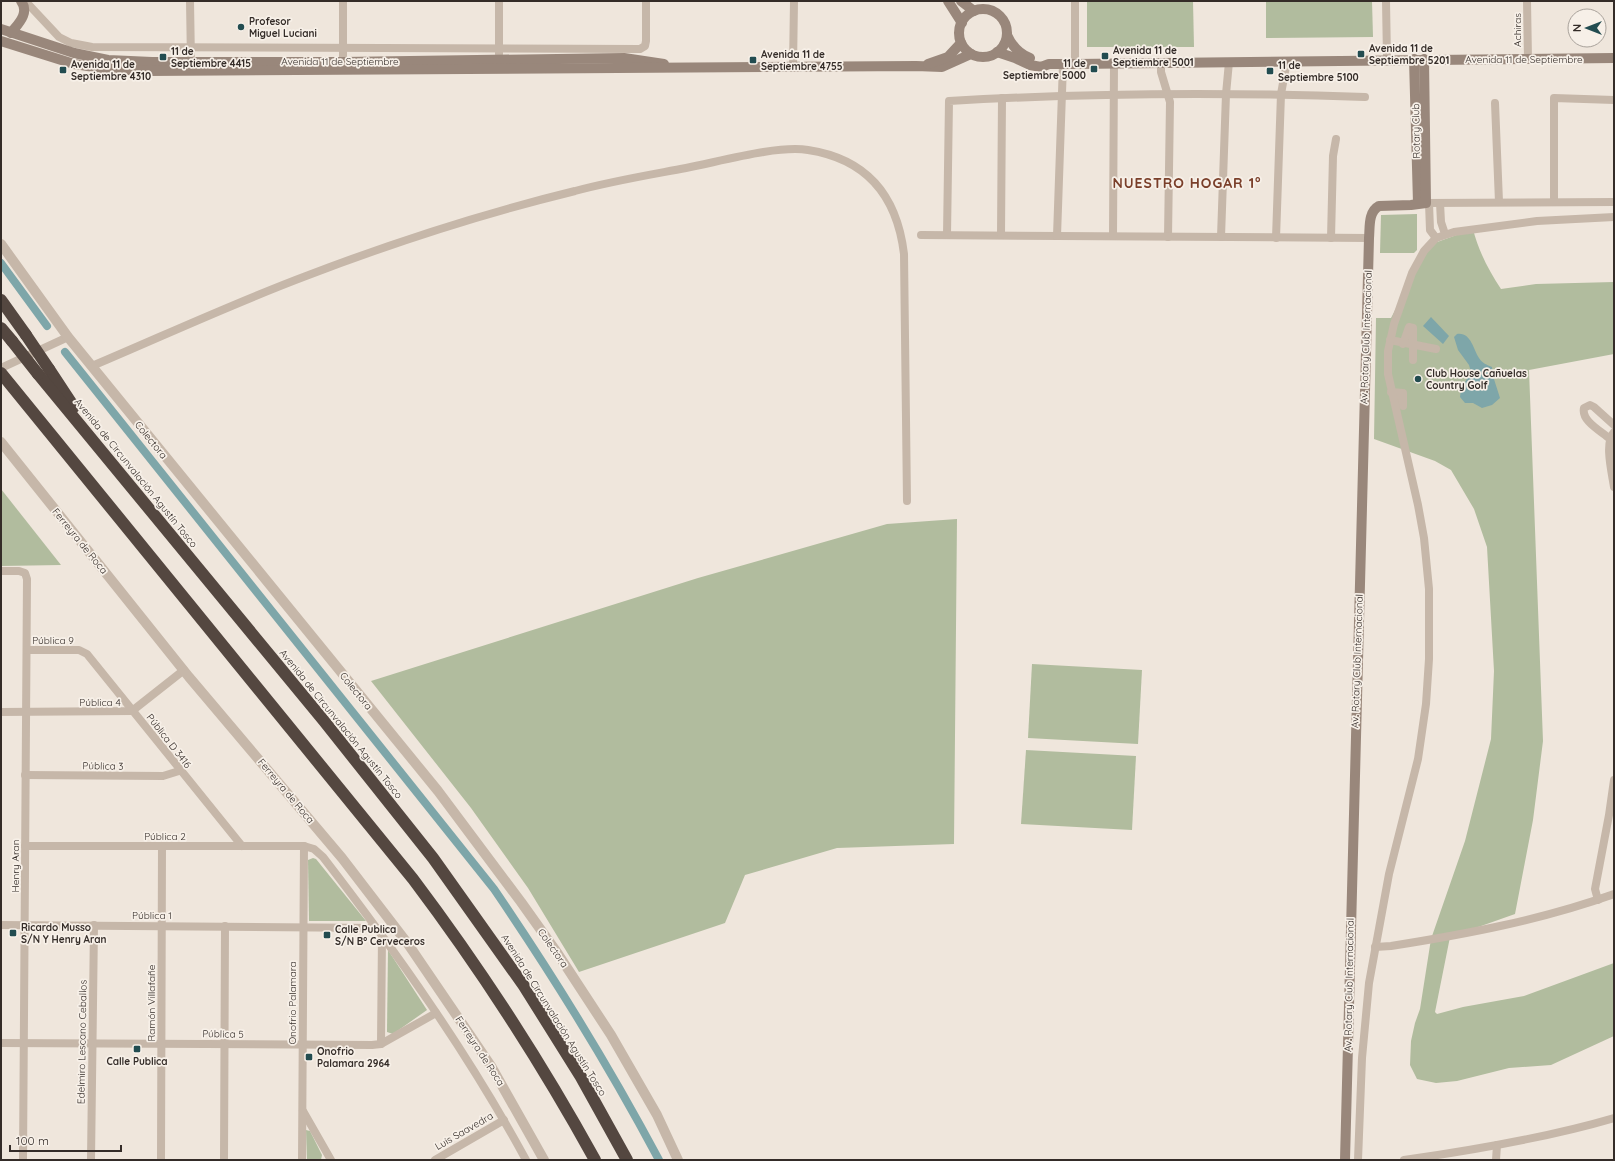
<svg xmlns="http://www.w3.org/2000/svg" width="1615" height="1161" viewBox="0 0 1615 1161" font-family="Quicksand,sans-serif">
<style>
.green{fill:#b1bc9e}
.water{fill:#7ea6a9}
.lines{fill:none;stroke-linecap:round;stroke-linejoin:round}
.canal{stroke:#7ea6a9;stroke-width:8}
.minor{stroke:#c6b7a9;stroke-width:8}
.tertiary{stroke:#c6b7a9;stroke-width:10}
.secondary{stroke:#99877b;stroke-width:10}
.motorway{stroke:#544740;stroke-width:12}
.motorway-bridge{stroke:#544740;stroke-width:12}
.poi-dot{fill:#224c50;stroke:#f7f0e8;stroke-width:1.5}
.labels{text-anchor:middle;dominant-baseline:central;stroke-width:3.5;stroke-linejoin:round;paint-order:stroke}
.poi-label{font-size:10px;font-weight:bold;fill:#342c28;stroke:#f7f0e8;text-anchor:start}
.street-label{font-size:10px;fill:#342c28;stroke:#f7f0e8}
.district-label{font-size:14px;font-weight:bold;letter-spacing:1px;fill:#7a3f2a;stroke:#f7f0e8}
</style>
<rect width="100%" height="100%" fill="#efe6dc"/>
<g class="green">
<polygon points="1087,1 1193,1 1194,47 1087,47"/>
<polygon points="1266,1 1372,1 1373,37 1266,38"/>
<polygon points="1417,214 1417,250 1414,253 1380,253 1381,215"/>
<path d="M1473 229C1478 250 1489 271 1501 289L1536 284 1614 282V354L1529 370 1543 741 1533 820 1515 914 1450 937 1435 1012 1437 1014 1463 1007 1524 996 1614 963V1036L1551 1065 1509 1068 1457 1081 1436 1083 1417 1079 1410 1065 1411 1041 1415 1023 1420 1009 1431 939 1465 841 1491 739 1494 671 1487 547 1474 509 1451 470 1435 461 1374 439 1376 318H1391L1429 245Z"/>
<polygon points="1,489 61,565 1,566"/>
<polygon points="957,519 954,844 837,848 745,875 725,923 579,972 528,888 471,808 371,681 698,578 887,524"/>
<polygon points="1032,664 1142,670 1138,744 1028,738"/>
<polygon points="1026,750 1136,756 1132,830 1021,824"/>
<polygon points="313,858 316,859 366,921 309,921 308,860"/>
<polygon points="388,950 427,1010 393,1034 387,1032"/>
<polygon points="306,1130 310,1131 322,1155 321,1160 307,1160"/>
</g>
<g class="water">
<polygon points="1431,317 1449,336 1443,344 1423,326"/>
<path d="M1457 334C1471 332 1473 349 1479 358 1482 363 1487 365 1492 367L1493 376 1500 398 1492 405 1482 408 1473 403H1465L1460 397 1461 389 1471 372 1469 365 1458 350 1454 337Z"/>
</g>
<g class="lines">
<g class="canal">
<polyline points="1,263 47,326"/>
<path d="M65 352 494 889C554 977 609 1066 659 1160"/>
</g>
<g class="minor">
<polyline points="190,1 191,62"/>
<polyline points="1075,1 1075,64"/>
<polyline points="1386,1 1387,59"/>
<polyline points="1527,1 1528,59"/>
<polyline points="23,2 29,5 59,37 71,43 92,47 640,49 645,46 646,41 646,1"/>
<polyline points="499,54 499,1"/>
<polyline points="1161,63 1161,72 1170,102 1168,237"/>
<polyline points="343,66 343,1"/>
<polyline points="793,67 794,1"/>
<polyline points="1495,103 1499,202"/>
<polyline points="1554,202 1554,98 1614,100"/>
<polyline points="1426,203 1614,202"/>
<polyline points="1429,203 1430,230 1436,238"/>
<polyline points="1440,203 1441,222 1445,234"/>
<polyline points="921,235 1369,238"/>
<path d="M947 235 949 101C1087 93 1226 92 1365 97"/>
<polyline points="1001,235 1002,98"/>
<polyline points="1057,236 1063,64"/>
<polyline points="1113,236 1114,63"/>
<polyline points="1221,237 1226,94 1229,62"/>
<polyline points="1276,238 1281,94 1287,61"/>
<polyline points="1331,238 1333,156 1336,139"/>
<polyline points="1390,340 1436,349"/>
<polyline points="1403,344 1409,327 1413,328 1413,360"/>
<path d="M92 366C163 336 234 303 306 276 392 243 485 213 575 191 612 181 649 175 686 168 718 162 777 145 808 150 867 159 897 196 904 254L907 501"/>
<polyline points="1,368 68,337"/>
<polyline points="1391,392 1403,393 1403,406 1397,393"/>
<path d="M1614 432C1604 442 1612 473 1614 487"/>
<path d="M1610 439C1601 431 1581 421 1584 408L1590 405 1594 407 1614 425"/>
<polyline points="1,571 19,571 25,573 27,579 23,1160"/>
<polyline points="27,650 79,650 87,654 242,846"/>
<polyline points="1,712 132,711 184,670"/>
<polyline points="25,775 163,776 179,771"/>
<path d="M25 846H304L314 849 323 857C397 953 468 1053 526 1160"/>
<polyline points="1598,900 1595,889 1609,815 1614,780"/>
<polyline points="1,925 378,928"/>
<path d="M1375 947 1391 946C1467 934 1541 920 1614 894"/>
<polyline points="1,1043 372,1045 381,1044 436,1013"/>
<polyline points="381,1044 382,935"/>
<polyline points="303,1111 331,1160"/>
<polyline points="91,1160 94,925"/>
<polyline points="161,1160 162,846"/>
<polyline points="224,1160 225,926"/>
<polyline points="302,1160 304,846"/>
<polyline points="435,1160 504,1120"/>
<polyline points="1358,1160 1362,1058 1369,983 1389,874 1418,759 1426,704 1429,659 1429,589 1424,538 1418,505 1388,374 1388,351 1394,324 1412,273 1424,251 1436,238 1454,232 1537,221 1614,217"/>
<path d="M1404 1160C1474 1150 1546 1138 1614 1118"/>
<polyline points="1496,1160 1497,1145"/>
</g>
<g class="tertiary">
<polyline points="1,244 68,337 438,791 521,902 558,954 611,1035 657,1115 678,1160"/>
<polyline points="1,442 189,677 342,858 408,944 491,1066 544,1160"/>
</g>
<g class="secondary">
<polyline points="948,1 962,23"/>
<polyline points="961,1 974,11"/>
<circle cx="983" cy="33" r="24"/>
<polyline points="1,29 74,53 108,60 152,62 343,62 624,58 664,64"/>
<path d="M11 33C18 24 30 13 21 1"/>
<path d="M1007 35C1012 46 1019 54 1030 58"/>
<polyline points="1,41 74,64 108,69 148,71 916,66 942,67 971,54"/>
<polyline points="997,52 1015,58 1030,65 1041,67 1049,64 1075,64 1614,58"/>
<polyline points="1414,59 1418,203"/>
<polyline points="928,64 948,57 961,43"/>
<path d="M1345 1160 1369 238C1370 227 1368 212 1379 206L1411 205 1426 203 1424 59"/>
</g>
<g class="motorway">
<polyline points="1,300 26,335"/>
<polyline points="1,328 12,341"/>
<polyline points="49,369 74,407"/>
<path d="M1 373 413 879C480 968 541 1062 595 1160"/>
<polyline points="38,374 324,721 433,858 524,986 581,1077 627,1160"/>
</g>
<g class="motorway-bridge">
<polyline points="26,335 49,369"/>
<polyline points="12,341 38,374"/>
</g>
</g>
<g class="poi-dot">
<circle cx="241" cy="27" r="4"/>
<rect x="1357" y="50" width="8" height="8" rx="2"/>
<rect x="1101" y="52" width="8" height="8" rx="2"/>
<rect x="159" y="53" width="8" height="8" rx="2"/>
<rect x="749" y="56" width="8" height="8" rx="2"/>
<rect x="1090" y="65" width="8" height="8" rx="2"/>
<rect x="59" y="66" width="8" height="8" rx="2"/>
<rect x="1266" y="67" width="8" height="8" rx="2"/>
<circle cx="1418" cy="379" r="4"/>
<rect x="9" y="929" width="8" height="8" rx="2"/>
<rect x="323" y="931" width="8" height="8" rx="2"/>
<rect x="133" y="1045" width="8" height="8" rx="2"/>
<rect x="305" y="1053" width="8" height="8" rx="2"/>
</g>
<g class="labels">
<g class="poi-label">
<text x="249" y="21">Profesor<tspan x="249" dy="12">Miguel Luciani</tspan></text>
<text x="1369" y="48">Avenida 11 de<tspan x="1369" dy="12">Septiembre 5201</tspan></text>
<text x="1113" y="50">Avenida 11 de<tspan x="1113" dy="12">Septiembre 5001</tspan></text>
<text x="171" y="51">11 de<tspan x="171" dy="12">Septiembre 4415</tspan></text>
<text x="761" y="54">Avenida 11 de<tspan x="761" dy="12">Septiembre 4755</tspan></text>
<text x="1086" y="63" text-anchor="end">11 de<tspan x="1086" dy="12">Septiembre 5000</tspan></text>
<text x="71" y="64">Avenida 11 de<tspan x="71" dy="12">Septiembre 4310</tspan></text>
<text x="1278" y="65">11 de<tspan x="1278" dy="12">Septiembre 5100</tspan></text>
<text x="1426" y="373">Club House Cañuelas<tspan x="1426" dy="12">Country Golf</tspan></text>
<text x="21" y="927">Ricardo Musso<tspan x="21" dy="12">S/N Y Henry Aran</tspan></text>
<text x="335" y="929">Calle Publica<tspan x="335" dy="12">S/N B° Cerveceros</tspan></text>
<text x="317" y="1051">Onofrio<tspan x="317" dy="12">Palamara 2964</tspan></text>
<text x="137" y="1061" text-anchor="middle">Calle Publica</text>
</g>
<g class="street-label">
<text transform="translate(1517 30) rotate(-90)">Achiras</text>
<text x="1524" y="59">Avenida 11 de Septiembre</text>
<text x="340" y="61">Avenida 11 de Septiembre</text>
<text transform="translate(1416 131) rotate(-91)">Rotary Club</text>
<text transform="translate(1366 337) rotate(-88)">Av. Rotary Club Internacional</text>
<text transform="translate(151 440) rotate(51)">Colectora</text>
<text transform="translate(136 473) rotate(51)">Avenida de Circunvalación Agustín Tosco</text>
<text transform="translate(80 541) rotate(51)">Ferreyra de Roca</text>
<text x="53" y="640">Pública 9</text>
<text transform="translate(1357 661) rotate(-88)">Av. Rotary Club Internacional</text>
<text transform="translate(356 691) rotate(51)">Colectora</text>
<text x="100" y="702">Pública 4</text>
<text transform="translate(341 724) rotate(51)">Avenida de Circunvalación Agustín Tosco</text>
<text transform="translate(169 741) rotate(52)">Pública D 3416</text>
<text transform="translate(103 766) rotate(1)">Pública 3</text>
<text transform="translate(286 791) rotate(50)">Ferreyra de Roca</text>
<text x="165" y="836">Pública 2</text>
<text transform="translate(15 866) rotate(-90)">Henry Aran</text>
<text x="152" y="915">Pública 1</text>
<text transform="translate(553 948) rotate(55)">Colectora</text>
<text transform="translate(1349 985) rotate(-89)">Av. Rotary Club Internacional</text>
<text transform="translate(151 1003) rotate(-90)">Ramón Villafañe</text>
<text transform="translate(292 1003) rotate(-90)">Onofrio Palamara</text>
<text transform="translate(554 1015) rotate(58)">Avenida de Circunvalación Agustín Tosco</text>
<text transform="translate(223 1034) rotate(1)">Pública 5</text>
<text transform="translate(82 1042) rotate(-89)">Edelmiro Lescano Ceballos</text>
<text transform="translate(480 1051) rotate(57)">Ferreyra de Roca</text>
<text transform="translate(464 1131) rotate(-30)">Luis Saavedra</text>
</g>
<g class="district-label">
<text x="1187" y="183">NUESTRO HOGAR 1°</text>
</g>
</g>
<rect width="1615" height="1161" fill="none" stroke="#342c28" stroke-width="4"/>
<g transform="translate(1587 28) rotate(270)"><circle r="19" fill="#f7f0e8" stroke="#a9a29b"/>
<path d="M0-3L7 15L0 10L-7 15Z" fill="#224c50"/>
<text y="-6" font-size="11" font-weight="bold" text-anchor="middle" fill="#342c28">N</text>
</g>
<path d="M10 1145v6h111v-6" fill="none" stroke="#342c28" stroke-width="2"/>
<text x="16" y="1145" font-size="12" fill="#342c28" stroke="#f7f0e8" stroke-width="3" paint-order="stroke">100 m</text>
</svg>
